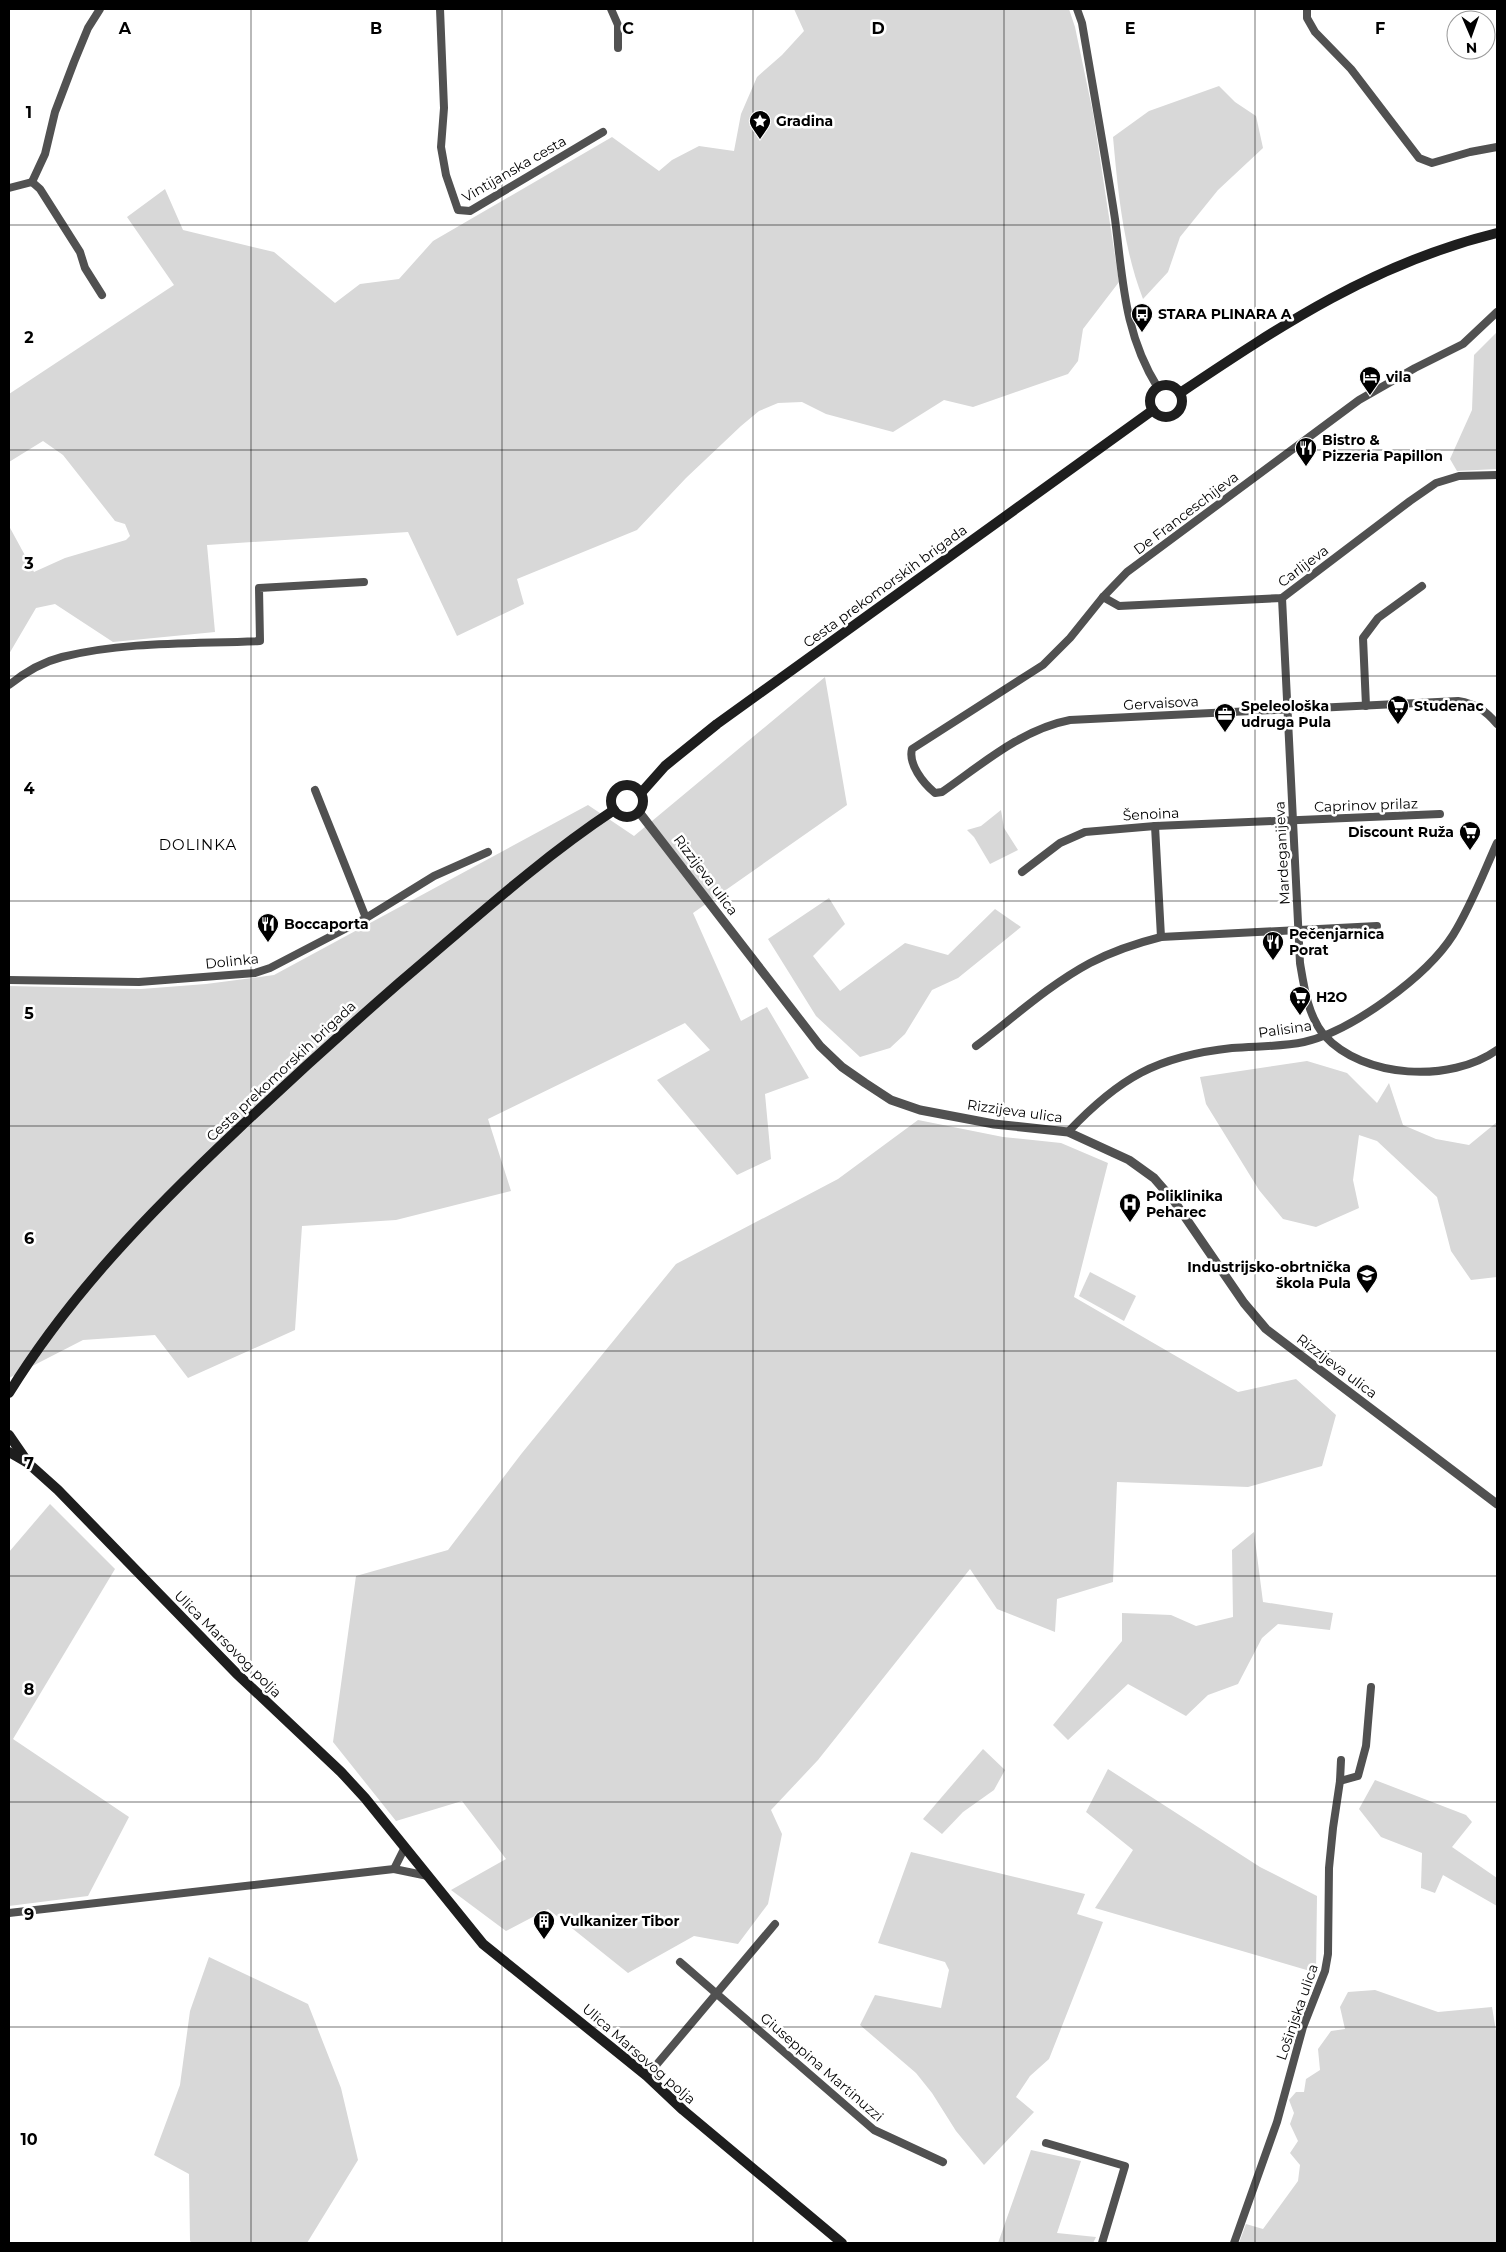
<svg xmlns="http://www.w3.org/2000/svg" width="1506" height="2252" viewBox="0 0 1506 2252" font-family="Montserrat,sans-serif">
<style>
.green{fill:#d8d8d8}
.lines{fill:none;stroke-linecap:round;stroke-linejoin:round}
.minor{stroke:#515151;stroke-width:8}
.tertiary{stroke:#515151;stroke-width:9}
.secondary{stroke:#1e1e1e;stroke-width:10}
.grid{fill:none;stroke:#000;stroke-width:1;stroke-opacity:0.55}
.labels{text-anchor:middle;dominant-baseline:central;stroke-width:5;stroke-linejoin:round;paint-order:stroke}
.poi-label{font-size:14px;font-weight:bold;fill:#000;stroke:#fff;text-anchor:start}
.street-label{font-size:14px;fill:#000;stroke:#fff}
.neighbourhood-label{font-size:15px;letter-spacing:1px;fill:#000;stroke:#fff}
.grid-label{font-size:16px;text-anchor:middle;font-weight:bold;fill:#000;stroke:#fff;stroke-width:5;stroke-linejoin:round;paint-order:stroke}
</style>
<rect width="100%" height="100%" fill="#fff"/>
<g class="green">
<polygon points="794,9 1069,9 1075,27 1093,113 1119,282 1083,329 1078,361 1068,374 973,407 944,400 893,432 826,414 802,402 778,403 759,411 741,426 686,478 637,530 517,579 524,604 457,636 408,532 207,545 215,632 113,642 55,604 36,608 9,654 9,526 34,572 65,558 126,540 130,536 125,524 115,521 63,455 43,441 9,462 9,394 174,285 127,217 165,189 183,230 274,252 335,303 360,284 399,279 433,241 612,137 659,171 672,160 699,146 734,151 741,114 757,77 782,55 804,31"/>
<path d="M1219 86 1235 102 1256 116 1263 148 1218 190 1180 237 1168 272 1143 299C1123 247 1118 192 1113 137L1149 111Z"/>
<polygon points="1497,332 1497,469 1457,471 1450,459 1472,410 1474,355"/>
<polygon points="825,677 847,805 693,913 741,1021 767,1007 809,1078 765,1094 771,1159 737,1175 657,1080 710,1050 685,1023 488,1119 511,1191 396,1220 302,1226 295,1330 188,1378 155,1335 83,1340 9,1378 9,986 141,989 206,984 274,975 588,805 634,836"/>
<polygon points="1001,810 1004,828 1018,850 990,864 974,837 967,830 981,826"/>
<polygon points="829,898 845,924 813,956 840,991 905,943 948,955 995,909 1021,927 958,978 932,990 905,1034 890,1048 860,1057 816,1016 768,939"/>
<polygon points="1307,1061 1347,1073 1377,1103 1389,1083 1403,1125 1436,1139 1469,1145 1497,1122 1497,1277 1471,1280 1451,1251 1437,1197 1377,1141 1359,1135 1353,1180 1359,1208 1316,1227 1283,1219 1259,1190 1206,1104 1200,1077"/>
<polygon points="918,1120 1003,1137 1061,1143 1108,1163 1074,1297 1238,1392 1296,1379 1336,1415 1322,1466 1248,1487 1117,1482 1113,1582 1057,1599 1055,1632 997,1609 970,1569 818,1760 771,1810 782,1834 768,1904 738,1944 694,1936 628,1973 548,1909 506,1931 451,1890 506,1859 462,1801 396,1821 333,1742 356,1576 448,1550 522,1453 676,1264 838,1179"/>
<polygon points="1090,1272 1136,1296 1124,1321 1079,1296"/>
<polygon points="50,1504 115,1569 13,1739 129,1817 88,1896 9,1906 9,1552"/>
<polygon points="1254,1532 1263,1602 1333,1613 1330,1630 1278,1624 1262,1638 1238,1684 1208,1695 1186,1716 1128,1684 1068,1740 1053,1725 1122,1641 1122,1613 1171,1615 1196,1626 1233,1617 1232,1550"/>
<polygon points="983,1749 1005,1770 994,1790 963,1812 942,1834 923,1819"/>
<polygon points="1108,1769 1260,1867 1317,1896 1316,1971 1310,1971 1095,1908 1133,1850 1086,1812"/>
<polygon points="1375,1780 1466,1815 1472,1822 1452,1847 1497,1878 1497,1906 1443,1875 1435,1893 1421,1888 1422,1853 1381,1837 1359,1809"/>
<polygon points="911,1852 1085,1894 1077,1914 1103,1922 1049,2059 1030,2076 1016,2097 1034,2112 984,2165 956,2131 932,2093 916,2073 860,2025 875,1995 941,2008 949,1970 945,1962 878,1943"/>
<polygon points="209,1957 308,2004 341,2088 358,2160 307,2243 192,2243 190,2241 189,2174 154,2155 180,2085 190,2011"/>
<polygon points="1375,1990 1438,2012 1492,2007 1497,2037 1497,2243 1239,2243 1246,2224 1263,2229 1298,2181 1300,2165 1290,2153 1298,2141 1290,2124 1294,2113 1289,2100 1296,2092 1304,2092 1306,2079 1320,2070 1318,2049 1331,2031 1345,2029 1340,2007 1348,1992"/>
<polygon points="1031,2150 1081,2161 1057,2233 1096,2237 1093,2243 998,2243"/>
</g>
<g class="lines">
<g class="minor">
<polyline points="440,9 444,108 441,147 446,175 458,210 470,211 603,132"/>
<polyline points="611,9 618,25 618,48"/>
<path d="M1077 9 1082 23C1093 88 1105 154 1115 219 1123 280 1124 334 1158 388"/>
<polyline points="1307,9 1307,18 1315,32 1351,69 1419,158 1432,163 1470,152 1497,147"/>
<polyline points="32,182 45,154 55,112 74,62 88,28 100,9"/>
<polyline points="9,188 32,182 40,189 80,252 85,268 102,295"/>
<path d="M1497 312 1463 344 1415 368 1359 400 1127 572 1103 597 1070 638 1043 665 912 749C908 764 923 783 935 793L942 792C981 765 1022 729 1070 720L1458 701C1476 704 1485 710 1497 724"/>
<polyline points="1103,597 1119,606 1282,598 1410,501 1436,483 1459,476 1497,475"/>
<path d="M1282 598 1300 963C1304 987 1308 1016 1324 1035 1363 1079 1451 1083 1497 1050"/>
<path d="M9 685C24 673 42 662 62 657 126 641 195 644 260 641L259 588 364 582"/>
<polyline points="1366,706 1363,638 1378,618 1422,586"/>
<polyline points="315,790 366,918"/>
<polyline points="1155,826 1161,937"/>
<polyline points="1022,872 1060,843 1085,832 1155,826 1440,814"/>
<polyline points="9,980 139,982 255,973 270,968 366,918 434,876 488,852"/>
<path d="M976 1046C1013 1018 1049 985 1090 963 1113 951 1137 943 1161 937L1377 926"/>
<path d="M1068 1132C1119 1078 1157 1056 1232 1048 1256 1046 1281 1047 1304 1042 1352 1031 1427 976 1453 935 1471 906 1483 874 1497 843"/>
<polyline points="1340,1781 1358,1776 1366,1746 1371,1687"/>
<polyline points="394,1869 428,1876"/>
<polyline points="9,1913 394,1869 405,1847"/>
<polyline points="680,1962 874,2130 943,2162"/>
<polyline points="647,2076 775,1924"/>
<polyline points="1046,2143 1125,2166 1102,2243"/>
<polyline points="1234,2243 1277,2122 1303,2027 1325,1971 1328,1954 1329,1868 1333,1828 1340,1781 1341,1760"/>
</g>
<polyline class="tertiary" points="639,812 820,1046 842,1067 865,1083 891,1100 920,1110 994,1124 1068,1132 1129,1160 1154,1178 1174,1201 1244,1303 1266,1329 1497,1504"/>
<g class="secondary">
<circle cx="1166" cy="401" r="16"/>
<path d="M1180 393C1283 324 1375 263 1497 233"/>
<circle cx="627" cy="801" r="16"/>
<polyline points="641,793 665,766 717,724 1153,410"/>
<path d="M9 1393C70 1294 151 1211 236 1131 289 1081 344 1031 399 983 469 924 537 861 614 810"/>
<polyline points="9,1435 29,1464 58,1490 236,1673 341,1772 365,1798 483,1944 647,2076 683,2110 842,2243"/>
<polyline points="9,1452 28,1463"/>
</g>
</g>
<path class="grid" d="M251 9V2243M502 9V2243M753 9V2243M1004 9V2243M1255 9V2243M9 225H1497M9 450H1497M9 676H1497M9 901H1497M9 1126H1497M9 1351H1497M9 1576H1497M9 1802H1497M9 2027H1497"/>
<defs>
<g id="sight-pin" transform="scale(1.125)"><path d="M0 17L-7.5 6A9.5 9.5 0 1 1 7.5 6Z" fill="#000" stroke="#fff"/><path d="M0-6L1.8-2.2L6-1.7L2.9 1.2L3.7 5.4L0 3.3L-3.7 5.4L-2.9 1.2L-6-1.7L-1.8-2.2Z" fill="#fff"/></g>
<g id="bus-pin" transform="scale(1.125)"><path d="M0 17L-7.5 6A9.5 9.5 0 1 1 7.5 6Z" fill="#000" stroke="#fff"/><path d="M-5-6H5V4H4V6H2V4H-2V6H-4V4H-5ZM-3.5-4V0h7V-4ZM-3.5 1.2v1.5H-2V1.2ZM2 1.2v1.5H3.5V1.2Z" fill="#fff"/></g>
<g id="hotel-pin" transform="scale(1.125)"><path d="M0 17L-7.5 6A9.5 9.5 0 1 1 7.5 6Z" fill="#000" stroke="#fff"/><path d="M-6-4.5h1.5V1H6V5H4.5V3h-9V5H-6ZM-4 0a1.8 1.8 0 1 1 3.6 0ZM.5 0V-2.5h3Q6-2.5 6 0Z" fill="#fff"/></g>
<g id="restaurant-pin" transform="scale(1.125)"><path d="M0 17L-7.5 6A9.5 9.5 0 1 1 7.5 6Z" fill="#000" stroke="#fff"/><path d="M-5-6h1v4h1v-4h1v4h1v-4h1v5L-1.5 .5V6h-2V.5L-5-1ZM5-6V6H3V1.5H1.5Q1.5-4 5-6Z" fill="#fff"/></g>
<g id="supermarket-pin" transform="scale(1.125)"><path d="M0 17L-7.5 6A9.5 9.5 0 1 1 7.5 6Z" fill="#000" stroke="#fff"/><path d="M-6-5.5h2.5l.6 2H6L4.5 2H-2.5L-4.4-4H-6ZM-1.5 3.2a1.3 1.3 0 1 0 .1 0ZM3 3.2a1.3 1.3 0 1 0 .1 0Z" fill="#fff"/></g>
<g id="office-pin" transform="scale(1.125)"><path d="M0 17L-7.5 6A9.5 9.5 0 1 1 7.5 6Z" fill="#000" stroke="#fff"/><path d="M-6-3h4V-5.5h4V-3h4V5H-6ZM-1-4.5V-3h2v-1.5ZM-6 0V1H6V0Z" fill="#fff"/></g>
<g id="hospital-pin" transform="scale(1.125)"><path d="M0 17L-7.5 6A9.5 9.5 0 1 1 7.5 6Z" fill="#000" stroke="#fff"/><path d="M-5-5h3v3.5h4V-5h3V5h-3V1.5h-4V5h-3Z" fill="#fff"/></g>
<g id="school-pin" transform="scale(1.125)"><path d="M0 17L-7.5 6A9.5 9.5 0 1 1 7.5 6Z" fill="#000" stroke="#fff"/><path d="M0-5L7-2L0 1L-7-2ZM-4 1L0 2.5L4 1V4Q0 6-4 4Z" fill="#fff"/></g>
<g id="building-pin" transform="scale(1.125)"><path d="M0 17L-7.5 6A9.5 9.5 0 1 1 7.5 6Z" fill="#000" stroke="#fff"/><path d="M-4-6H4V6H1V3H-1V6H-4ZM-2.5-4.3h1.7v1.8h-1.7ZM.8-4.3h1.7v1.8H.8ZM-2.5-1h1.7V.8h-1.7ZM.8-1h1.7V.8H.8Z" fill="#fff"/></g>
</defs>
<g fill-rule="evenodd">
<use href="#sight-pin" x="760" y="121"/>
<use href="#bus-pin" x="1142" y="314"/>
<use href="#hotel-pin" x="1370" y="377"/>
<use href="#restaurant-pin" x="1306" y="448"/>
<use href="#supermarket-pin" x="1398" y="706"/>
<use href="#office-pin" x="1225" y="714"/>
<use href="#supermarket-pin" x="1470" y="832"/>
<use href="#restaurant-pin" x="268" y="924"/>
<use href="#restaurant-pin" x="1273" y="942"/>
<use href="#supermarket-pin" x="1300" y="997"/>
<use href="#hospital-pin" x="1130" y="1204"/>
<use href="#school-pin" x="1367" y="1275"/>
<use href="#building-pin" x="544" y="1921"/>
</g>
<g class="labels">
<g class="poi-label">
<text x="776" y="121">Gradina</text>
<text x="1158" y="314">STARA PLINARA A</text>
<text x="1386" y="377">vila</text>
<text x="1322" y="440">Bistro &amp;<tspan x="1322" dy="16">Pizzeria Papillon</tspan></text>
<text x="1241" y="706">Speleološka<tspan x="1241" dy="16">udruga Pula</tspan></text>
<text x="1414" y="706">Studenac</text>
<text x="1454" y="832" text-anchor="end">Discount Ruža</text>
<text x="284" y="924">Boccaporta</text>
<text x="1289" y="934">Pečenjarnica<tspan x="1289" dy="16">Porat</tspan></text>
<text x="1316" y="997">H2O</text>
<text x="1146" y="1196">Poliklinika<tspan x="1146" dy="16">Peharec</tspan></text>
<text x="1351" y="1267" text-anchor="end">Industrijsko-obrtnička<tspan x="1351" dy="16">škola Pula</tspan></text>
<text x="560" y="1921">Vulkanizer Tibor</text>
</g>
<g class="street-label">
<text transform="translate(514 169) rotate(-30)">Vintijanska cesta</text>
<text transform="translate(1186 513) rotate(-37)">De Franceschijeva</text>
<text transform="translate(1303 566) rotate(-37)">Carlijeva</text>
<text transform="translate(885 586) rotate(-36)">Cesta prekomorskih brigada</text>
<text transform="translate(1161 703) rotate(-3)">Gervaisova</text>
<text transform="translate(1366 805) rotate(-2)">Caprinov prilaz</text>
<text transform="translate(1151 814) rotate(-3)">Šenoina</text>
<text transform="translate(1282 853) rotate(-93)">Mardeganijeva</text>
<text transform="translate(706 875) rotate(53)">Rizzijeva ulica</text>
<text transform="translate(232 961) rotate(-6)">Dolinka</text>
<text transform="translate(1285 1029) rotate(-8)">Palisina</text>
<text transform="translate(281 1071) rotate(-43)">Cesta prekomorskih brigada</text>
<text transform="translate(1015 1111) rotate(8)">Rizzijeva ulica</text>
<text transform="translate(1337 1366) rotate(37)">Rizzijeva ulica</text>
<text transform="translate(228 1644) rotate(45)">Ulica Marsovog polja</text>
<text transform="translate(1297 2012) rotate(-71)">Lošinjska ulica</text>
<text transform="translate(639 2054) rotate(41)">Ulica Marsovog polja</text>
<text transform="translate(822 2067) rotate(41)">Giuseppina Martinuzzi</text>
</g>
<g class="neighbourhood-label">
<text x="198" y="844">DOLINKA</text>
</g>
</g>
<g class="grid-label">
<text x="125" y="34">A</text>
<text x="376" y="34">B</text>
<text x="628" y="34">C</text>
<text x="878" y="34">D</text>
<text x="1130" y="34">E</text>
<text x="1380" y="34">F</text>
<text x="29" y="118">1</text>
<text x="29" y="343">2</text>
<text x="29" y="569">3</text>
<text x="29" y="794">4</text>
<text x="29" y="1019">5</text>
<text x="29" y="1244">6</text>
<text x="29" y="1469">7</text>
<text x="29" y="1695">8</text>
<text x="29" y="1920">9</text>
<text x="29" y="2145">10</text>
</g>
<rect width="1506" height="2252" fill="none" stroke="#000000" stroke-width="20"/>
<g transform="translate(1471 35) rotate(178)"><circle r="24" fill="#ffffff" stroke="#999999"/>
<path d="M0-4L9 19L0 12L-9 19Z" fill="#000000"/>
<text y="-8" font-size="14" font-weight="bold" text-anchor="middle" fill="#000000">N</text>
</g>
</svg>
